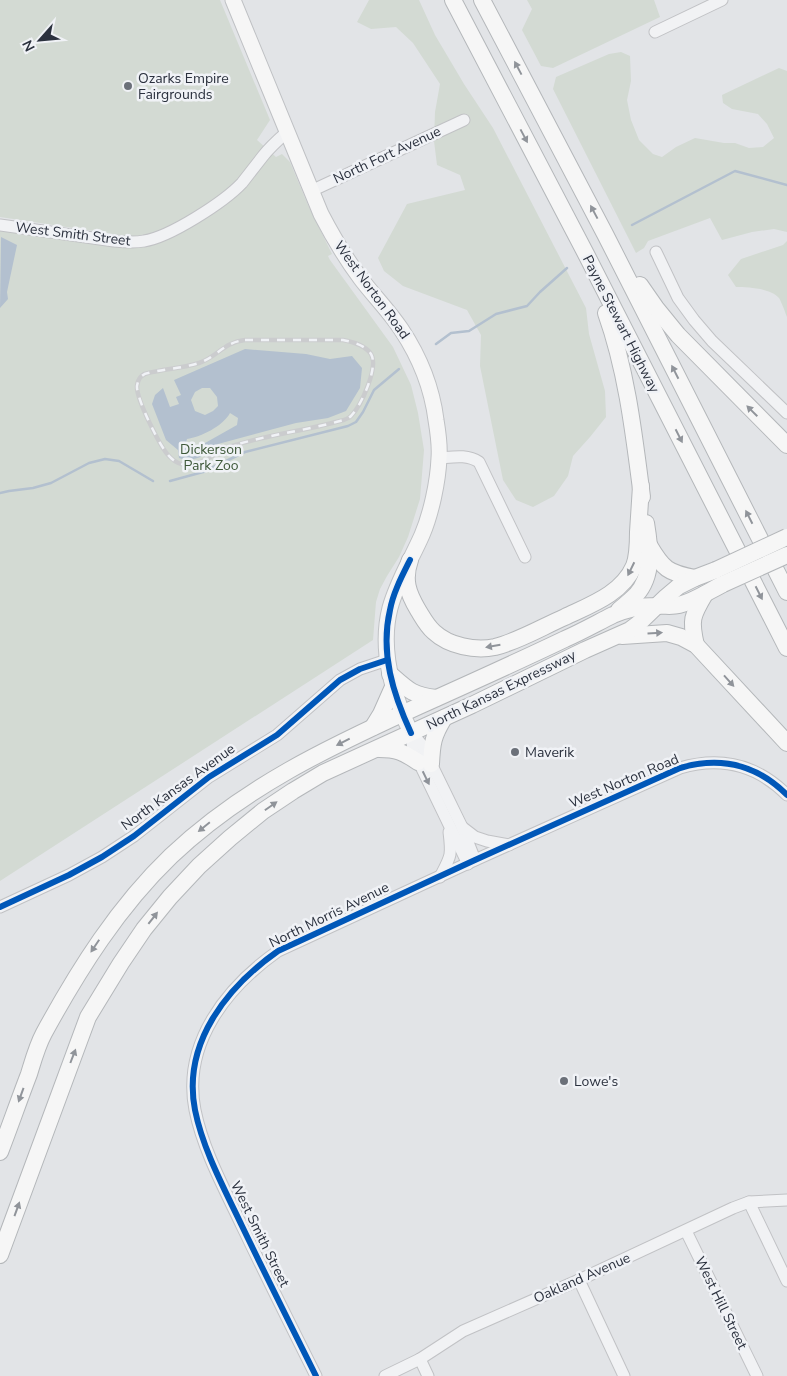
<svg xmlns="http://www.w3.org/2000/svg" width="787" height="1376" viewBox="0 0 787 1376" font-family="'Nunito Sans',sans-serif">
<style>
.green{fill:#d3dad3}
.water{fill:#b3c0cf;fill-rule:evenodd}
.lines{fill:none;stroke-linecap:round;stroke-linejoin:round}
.stream{stroke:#b3c0cf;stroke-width:2.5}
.minor-casing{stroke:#c1c2c5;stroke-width:13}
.major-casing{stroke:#bfc1c4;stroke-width:17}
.highway-casing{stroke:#b4b7ba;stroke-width:18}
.minor{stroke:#f1f2f4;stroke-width:11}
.major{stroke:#f6f6f6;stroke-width:15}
.highway{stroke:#f6f6f6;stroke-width:16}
.rail-casing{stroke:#cbccce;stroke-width:4.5}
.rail{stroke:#f0f2f6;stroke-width:2.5;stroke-dasharray:8;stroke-linecap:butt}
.highway-bridge-casing{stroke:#b4b7ba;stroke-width:18;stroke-linecap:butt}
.highway-bridge{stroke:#f6f6f6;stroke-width:16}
.cycleway-casing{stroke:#f0f2f6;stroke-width:9}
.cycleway{stroke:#0057b8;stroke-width:6}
.oneway{fill:#90949a}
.oneway2{fill:#8e9299}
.poi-dot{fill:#6b7079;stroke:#f0f2f6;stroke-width:2}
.labels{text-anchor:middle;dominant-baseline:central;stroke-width:5;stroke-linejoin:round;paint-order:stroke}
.poi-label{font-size:14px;fill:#2b313e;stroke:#f0f2f6;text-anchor:start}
.street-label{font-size:14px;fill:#2b313e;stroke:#f0f2f6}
.park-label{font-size:14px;fill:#3e5839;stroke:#f0f2f6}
</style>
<rect width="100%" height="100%" fill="#e2e4e7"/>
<g class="green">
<polygon points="0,0 220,0 270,120 257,140 276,157 282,154 290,162 308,205 332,254 328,256 330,260 393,347 411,385 418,413 424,450 420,499 408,537 399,557 387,576 380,589 376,602 373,640 0,881 0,230 104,244 133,237 0,217"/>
<polygon points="369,0 419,0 435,35 464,84 493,128 586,308 589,334 605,391 606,417 590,437 573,456 568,476 554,496 533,507 516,500 503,480 480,366 481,335 467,310 403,286 384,271 378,258 407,204 465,190 460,175 437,165 434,141 435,112 440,84 413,43 396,27 371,29 357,22"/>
<polygon points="527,0 654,0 660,17 553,68 541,66 522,30 532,9"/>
<polygon points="621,52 630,56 631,81 627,100 631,120 639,140 653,154 662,157 676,147 695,138 724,143 735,143 749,148 763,147 774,138 767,124 758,114 732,109 723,103 722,95 779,68 787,71 787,232 774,229 752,232 722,240 710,218 648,241 644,248 636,253 553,89 556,77 609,54"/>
<path d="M787 241V317C785 312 782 303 779 298 770 288 748 287 736 287L728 275 741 259 783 245Z"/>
</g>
<g class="water">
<polygon points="1,237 17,245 7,292 8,299 0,308"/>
<path d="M245 349 306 354 330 359 352 356 362 368 360 388 346 411 328 418 296 423 218 444C207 455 195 463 179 458L178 450 166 440 152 404 155 395 163 388 170 407 179 404 176 397 181 395 174 380ZM202 388H210L217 397 218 406 213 411 205 415 195 411 191 400 195 392ZM230 413 238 418 237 425 198 447 195 451 189 450 185 446 187 439C201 437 223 426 230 413Z"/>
</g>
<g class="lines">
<g class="stream">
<polyline points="632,225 735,171 787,185"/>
<polyline points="436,344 451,333 469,331 496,314 527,306 540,292 567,268"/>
<polyline points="170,481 203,472 245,452 348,426 356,422 363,412 374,390 399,369"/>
<polyline points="0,493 9,491 33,488 51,483 89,463 105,459 119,461 153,481"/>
</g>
<g class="minor-casing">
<g id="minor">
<polyline points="655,32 722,0"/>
<polyline points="311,191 464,120"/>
<path d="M0 225 114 241C124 242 134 243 144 241 170 237 224 202 242 183 249 174 256 165 263 156 270 147 279 139 287 132"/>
<polyline points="656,252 678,298 694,320 712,341 787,413"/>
<path d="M439 458C453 457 467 454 479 462L525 557"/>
<polyline points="411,733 413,750 468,864"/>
<polyline points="412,733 422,745 462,827 475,860"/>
<polyline points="462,827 475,837 487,841 509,845"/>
<path d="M440 877C451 856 452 856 449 832"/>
<polyline points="0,907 69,875 102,857 134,836 209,777 277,735 340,680 360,669 387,660"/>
<polyline points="749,1202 787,1281"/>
<polyline points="686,1231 757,1376"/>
<polyline points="579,1280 624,1376"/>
<polyline points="420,1359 428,1376"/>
<path d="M316 1376C291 1326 266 1276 242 1226 225 1190 203 1150 195 1110 182 1043 227 987 278 951L475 860 680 768C721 756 757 765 787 795"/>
<polyline points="385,1376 420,1359 463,1331 579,1280 733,1208 749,1202 787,1200"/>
</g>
</g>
<g class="major-casing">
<path id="major" d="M233 0 321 214C333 237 346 259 361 279 374 296 389 311 401 329 419 356 432 388 436 420 438 432 440 446 439 458 438 482 431 514 422 535 411 560 397 582 390 608 379 651 393 695 411 733"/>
</g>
<g class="highway-casing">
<g id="highway">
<polyline points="453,0 587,256 787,648"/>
<polyline points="482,0 605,234 787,592"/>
<polyline points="640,285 656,308 678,335 787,445"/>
<path d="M606 313C627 372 634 435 642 497"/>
<path d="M649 545C663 569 668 573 695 578"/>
<path d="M410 560C403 580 408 593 418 610 423 618 427 626 434 632 449 646 475 651 495 647 519 641 542 627 565 617 590 605 622 594 634 566 638 556 638 543 638 532 639 517 640 501 641 486"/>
<path d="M619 610C625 605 631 600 636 595 654 575 650 547 646 523"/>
<polyline points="622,636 667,633 681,637 696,645 787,743"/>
<path d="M696 645C690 620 692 616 705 594"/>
<path d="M390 674C408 690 412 695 436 698"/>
<polyline points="373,727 381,714 393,687"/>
<path d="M379 749C397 749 403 752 418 762"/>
<path d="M431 764C432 743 433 736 444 718"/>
<path d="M0 1152C10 1126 19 1100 29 1074 33 1061 37 1046 44 1033 79 969 118 907 171 856 244 787 329 747 419 706 468 684 517 662 565 639 581 632 597 623 613 615 627 609 640 606 655 606 664 605 671 607 679 605 695 601 709 591 723 584"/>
<polyline points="0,1255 88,1017 121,963 144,929 170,897 199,866 230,838 263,811 293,791 323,773 472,705 585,650 630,630 638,624 666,597 679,586 695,578 716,570"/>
</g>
</g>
<use href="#minor" class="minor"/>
<use href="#major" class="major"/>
<use href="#highway" class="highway"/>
<g class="rail-casing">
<path id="rail" d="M245 340H343C353 342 365 345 371 354 379 367 361 406 351 416 348 419 344 420 340 421 304 431 265 435 229 447 215 452 203 465 188 465 182 465 175 462 171 458 161 450 136 398 137 386 138 379 142 374 148 373 165 369 183 368 199 363 217 357 224 342 245 340Z"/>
</g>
<use href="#rail" class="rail"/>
<g class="highway-bridge-casing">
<g id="highway-bridge">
<polyline points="716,570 787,537"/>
<polyline points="723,584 787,555"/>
</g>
</g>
<use href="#highway-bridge" class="highway-bridge"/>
<g class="cycleway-casing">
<g id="cycleway">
<path d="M410 560C402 576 393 593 390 610 380 653 393 694 411 733"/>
<polyline points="0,907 69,875 102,857 134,836 209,777 277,735 340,680 360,669 387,660"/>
<path d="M316 1376C291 1326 266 1276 242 1226 225 1190 203 1150 195 1110 182 1043 227 987 278 951L475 860 680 768C721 756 757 765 787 795"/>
</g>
</g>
<use href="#cycleway" class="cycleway"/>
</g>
<defs><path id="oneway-solid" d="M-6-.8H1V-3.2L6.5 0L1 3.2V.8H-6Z" transform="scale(1.25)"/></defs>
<g class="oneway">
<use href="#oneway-solid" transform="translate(518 68) rotate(-118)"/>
<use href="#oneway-solid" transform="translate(524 136) rotate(62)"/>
<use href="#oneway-solid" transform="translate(594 212) rotate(-118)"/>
<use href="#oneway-solid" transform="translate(675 372) rotate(-117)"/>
<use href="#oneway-solid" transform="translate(752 411) rotate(-135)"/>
<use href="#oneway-solid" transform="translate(679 436) rotate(63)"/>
<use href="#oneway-solid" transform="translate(749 517) rotate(-117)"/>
<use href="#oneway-solid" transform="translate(631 569) rotate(116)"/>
<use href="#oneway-solid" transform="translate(759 593) rotate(63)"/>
<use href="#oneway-solid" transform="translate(655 633) rotate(-4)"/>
<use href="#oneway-solid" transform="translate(493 646) rotate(170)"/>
<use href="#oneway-solid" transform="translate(729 681) rotate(48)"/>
<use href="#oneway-solid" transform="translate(343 742) rotate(153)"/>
<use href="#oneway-solid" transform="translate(271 806) rotate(-35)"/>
<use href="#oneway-solid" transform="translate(204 827) rotate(141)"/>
<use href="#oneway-solid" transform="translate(153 918) rotate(-52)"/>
<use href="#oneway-solid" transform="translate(95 946) rotate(124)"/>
<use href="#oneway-solid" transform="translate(73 1056) rotate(-69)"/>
<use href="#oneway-solid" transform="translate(21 1095) rotate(110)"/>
<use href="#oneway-solid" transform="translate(17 1209) rotate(-70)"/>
</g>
<use class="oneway2" href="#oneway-solid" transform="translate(426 778) rotate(64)"/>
<g class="poi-dot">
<circle cx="128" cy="86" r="5"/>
<circle cx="515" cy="752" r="5"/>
<circle cx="564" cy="1081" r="5"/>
</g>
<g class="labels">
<g class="poi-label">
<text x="138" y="78">Ozarks Empire<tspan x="138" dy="16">Fairgrounds</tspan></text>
<text x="525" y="752">Maverik</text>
<text x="574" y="1081">Lowe's</text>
</g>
<g class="street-label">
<text transform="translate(387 155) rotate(-25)">North Fort Avenue</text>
<text transform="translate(73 234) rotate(7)">West Smith Street</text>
<text transform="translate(372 290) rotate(54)">West Norton Road</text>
<text transform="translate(621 324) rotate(63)">Payne Stewart Highway</text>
<text transform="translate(501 690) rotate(-26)">North Kansas Expressway</text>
<text transform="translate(624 781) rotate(-23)">West Norton Road</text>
<text transform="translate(178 787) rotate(-36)">North Kansas Avenue</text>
<text transform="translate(329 915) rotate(-26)">North Morris Avenue</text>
<text transform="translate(260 1234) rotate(64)">West Smith Street</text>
<text transform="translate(582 1278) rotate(-24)">Oakland Avenue</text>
<text transform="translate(721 1303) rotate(64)">West Hill Street</text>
</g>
<g class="park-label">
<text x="211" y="449">Dickerson<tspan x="211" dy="16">Park Zoo</tspan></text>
</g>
</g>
<g transform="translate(40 40) rotate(243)" stroke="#f0f2f6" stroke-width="4" paint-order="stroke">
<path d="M0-4L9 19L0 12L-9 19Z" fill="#2b313e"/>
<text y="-8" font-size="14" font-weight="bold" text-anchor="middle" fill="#2b313e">N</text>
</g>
</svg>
